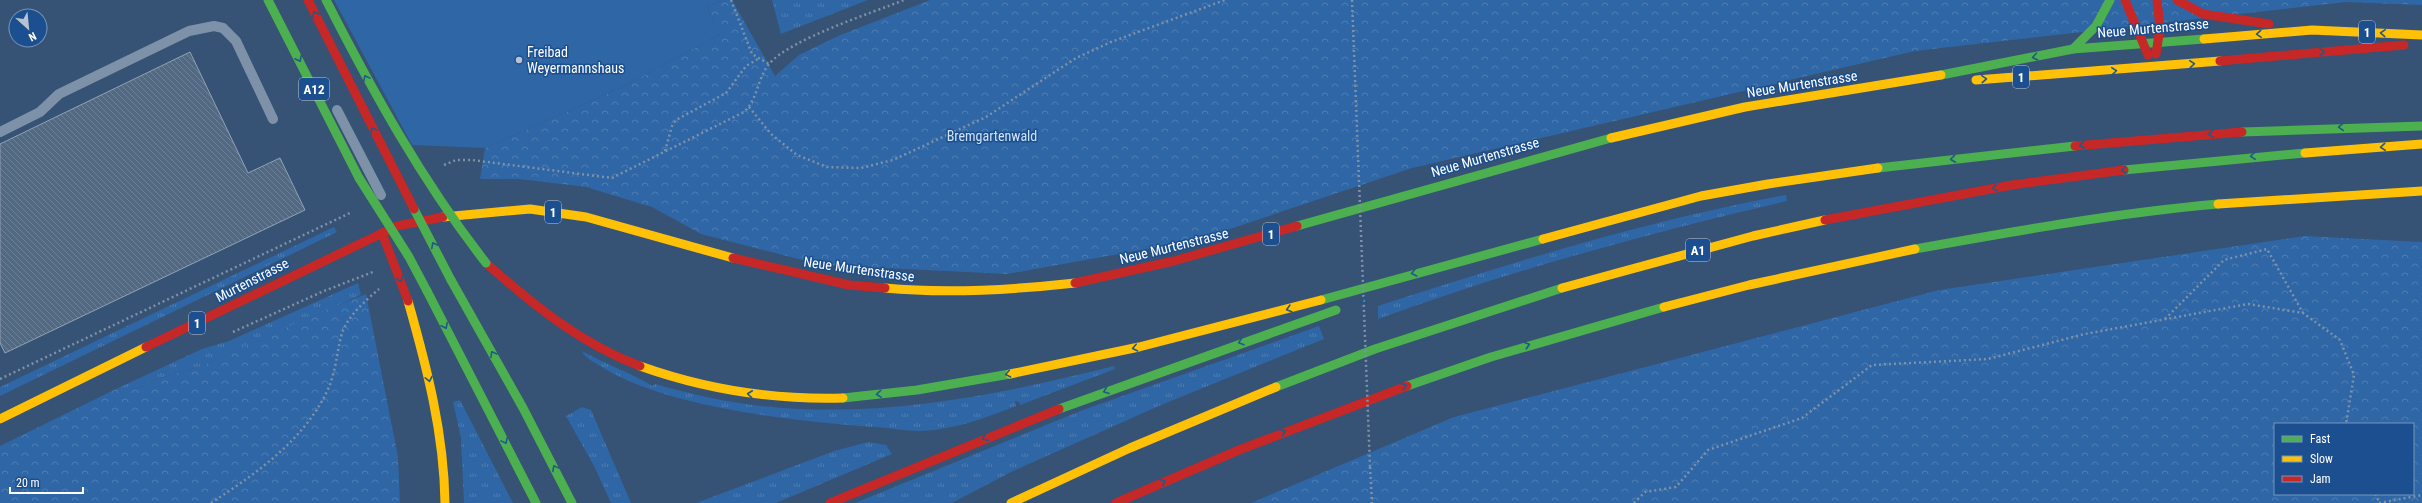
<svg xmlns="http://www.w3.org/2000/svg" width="2422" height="503" viewBox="0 0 2422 503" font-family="'Roboto Condensed',sans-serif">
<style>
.grass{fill:url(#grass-tufts)}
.forest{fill:url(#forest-crowns);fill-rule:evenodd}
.garden{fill:#2f66a5}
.building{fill:url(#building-back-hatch);stroke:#92a2b6}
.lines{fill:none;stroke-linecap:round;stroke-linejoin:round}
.path{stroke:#7d92a8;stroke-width:2.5;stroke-dasharray:2 3;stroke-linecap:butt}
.lane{stroke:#7d92a8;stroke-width:10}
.fast{stroke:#4caf50;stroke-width:9}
.slow{stroke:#ffc107;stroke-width:9}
.jam{stroke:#c62828;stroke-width:9}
.path-bridge{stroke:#7d92a8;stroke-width:2.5;stroke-dasharray:2 3;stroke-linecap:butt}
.fast-bridge{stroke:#4caf50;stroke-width:9}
.jam-bridge{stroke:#c62828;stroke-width:9}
.oneway{stroke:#205989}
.poi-dot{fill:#b9c2ce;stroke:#1b4f8f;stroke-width:1.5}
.labels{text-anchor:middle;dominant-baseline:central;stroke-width:3;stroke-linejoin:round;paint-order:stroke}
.shield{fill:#1b4f8f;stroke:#bbcadd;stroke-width:1}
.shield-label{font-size:13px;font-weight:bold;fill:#fff}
.street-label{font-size:14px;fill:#fff;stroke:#1b4f8f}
.poi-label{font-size:14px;fill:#fff;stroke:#1b4f8f;text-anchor:start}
.park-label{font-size:14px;fill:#cfe3fa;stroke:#1b4f8f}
</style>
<defs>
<pattern id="grass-tufts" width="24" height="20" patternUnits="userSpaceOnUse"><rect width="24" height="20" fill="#2f66a5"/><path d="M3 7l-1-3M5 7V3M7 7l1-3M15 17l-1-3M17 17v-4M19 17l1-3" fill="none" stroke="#4e7db2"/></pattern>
<pattern id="forest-crowns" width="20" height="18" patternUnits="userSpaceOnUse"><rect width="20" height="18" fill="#2f66a5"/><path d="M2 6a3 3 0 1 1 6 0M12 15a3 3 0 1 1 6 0" fill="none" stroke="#4e7db2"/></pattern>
<pattern id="building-back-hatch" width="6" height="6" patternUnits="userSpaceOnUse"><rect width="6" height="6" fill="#526984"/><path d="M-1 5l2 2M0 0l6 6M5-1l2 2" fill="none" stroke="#6c8096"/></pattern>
</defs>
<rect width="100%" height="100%" fill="#365274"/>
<g class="grass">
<polygon points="772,0 868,0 781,34"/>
<path d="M1786 195 1787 201C1649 233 1509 271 1378 319V306C1513 262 1646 221 1786 195Z"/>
<polygon points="334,227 337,232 0,396 0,387"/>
<polygon points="358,283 361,295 199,367 160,378 123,394 118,388 202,349 229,341"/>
<polygon points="1319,326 1324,339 1161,405 1011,472 952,503 855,503 1083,410"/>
<path d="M582 351C603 363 636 375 652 386L655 384C697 396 739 405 783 408 894 416 1007 393 1114 366L1115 369 1020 405 1019 402 1015 401 1016 406C985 418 954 430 920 431 905 431 890 428 875 427 798 422 660 407 597 364 592 361 583 356 582 351Z"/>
<polygon points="460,400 513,503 464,503 461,438 453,402"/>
<polygon points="582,407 591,410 631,503 611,503 594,466 566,416"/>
<polygon points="868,442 886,445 892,454 776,503 696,503 834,451"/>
</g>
<g class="forest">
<polygon points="723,0 732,0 775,76 799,55 838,36 930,0 2422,0 2422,5 2346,2 1915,51 1412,168 1197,240 1007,274 822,265 701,234 652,207 586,187 519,179 480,179 485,148 624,86 719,35 707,7"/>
<path d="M2305 236 2422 242V503H1251L1454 417 1939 290ZM2275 424H2413V494H2275Z"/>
<polygon points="366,294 398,457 400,503 0,503 0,446 118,388 123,394 160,378 199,367 323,311"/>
</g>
<polygon class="garden" points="334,0 723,0 707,7 719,35 624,86 485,148 412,145"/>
<polygon class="building" points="190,52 248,173 280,158 305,210 5,353 0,343 0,144"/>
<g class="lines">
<g class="path">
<polyline points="731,0 752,54 769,64"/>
<polyline points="1352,0 1358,155"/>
<polyline points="749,107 771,134 797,155 827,167 861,168 893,160 986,117 1076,58 1111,42 1225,0"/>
<polyline points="665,151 672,126 676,120 726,93 746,66 758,59"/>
<path d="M444 165 456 160H472L612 178 744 112C758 99 757 79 769 64 790 39 872 13 904 0"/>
<polyline points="2165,319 2224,260 2267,249 2303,313"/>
<polyline points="233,332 324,291 373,272"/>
<polyline points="0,379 352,212"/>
<polyline points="1370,467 1372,503"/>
<polyline points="2375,494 2380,503"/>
<path d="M211 503C257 473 306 439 329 387 336 370 337 351 342 333 348 316 365 301 379 289"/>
<polyline points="1634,503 1645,492 1676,487 1708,450 1802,418 1872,365 1988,359 2085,334 2248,304 2303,313 2340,340 2354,375 2346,424"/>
<polyline points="2379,503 2422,495"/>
</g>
<g class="lane">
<polyline points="337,110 381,195"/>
<polyline points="0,132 40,112 59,94 189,31 214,26 223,28 236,41 273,119"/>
</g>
<g class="fast">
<polyline points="268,0 359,178"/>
<polyline points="2073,49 2096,26 2110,0"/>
<polyline points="1941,75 2073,49 2204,39"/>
<polyline points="2242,132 2422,126"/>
<polyline points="1878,168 2075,146"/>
<polyline points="2124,170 2305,153"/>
<polyline points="1297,226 1611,138"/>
<path d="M1915 249C2016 231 2116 213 2218 204"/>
<polyline points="451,280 523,408 572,503"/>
<polyline points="427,291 536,503"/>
<polyline points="1321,300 1543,239"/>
<polyline points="1407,386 1491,357 1664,307"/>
<polyline points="1276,387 1375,349 1562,288"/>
<polyline points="843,398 917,390 1010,374"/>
<polyline points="1059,409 1336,310"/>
</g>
<g class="slow">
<polyline points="2204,39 2312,30 2422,35"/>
<polyline points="1976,80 2220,61"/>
<polyline points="1611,138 1745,107 1941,75"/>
<polyline points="2305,153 2422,144"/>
<polyline points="2218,204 2422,191"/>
<polyline points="443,217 530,209 586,217 733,258"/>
<polyline points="1543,239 1701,196 1768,184 1878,168"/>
<path d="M885 288C948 294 1012 290 1075 283"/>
<polyline points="1562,288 1753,236 1825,220"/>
<path d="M408 301C427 368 444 433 445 503"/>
<polyline points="1664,307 1749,285 1915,249"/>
<path d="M640 366C707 390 772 400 843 398"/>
<polyline points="1010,374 1139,347 1321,300"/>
<polyline points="0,419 146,347"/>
<polyline points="1011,503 1130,448 1276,387"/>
</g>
<g class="jam">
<polyline points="2125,0 2148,55"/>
<polyline points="2177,0 2203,14 2269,24"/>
<polyline points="2156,54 2160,28 2157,0"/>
<polyline points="2220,61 2404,45"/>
<polyline points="2075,146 2242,132"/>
<polyline points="1825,220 2012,185 2124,170"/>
<polyline points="733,258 849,285 885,288"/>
<path d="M486 263C532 304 581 344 640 366"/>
<polyline points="1075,283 1174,261 1297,226"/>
<polyline points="146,347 397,226 443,217"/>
<polyline points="830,503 1059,409"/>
<polyline points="1116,503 1239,450 1407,386"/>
</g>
<polyline class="path-bridge" points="1358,155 1370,467"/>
<g class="fast-bridge">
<path d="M326 0C373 92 422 181 486 263"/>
<polyline points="359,178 409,257 427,291"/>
<polyline points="414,209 451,280"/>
</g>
<g class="jam-bridge">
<polyline points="308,0 414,209"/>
<polyline points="382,233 408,301"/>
</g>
</g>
<defs><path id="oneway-chevron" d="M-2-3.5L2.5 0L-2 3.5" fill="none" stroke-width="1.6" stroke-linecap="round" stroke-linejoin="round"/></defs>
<g class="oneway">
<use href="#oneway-chevron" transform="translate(315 14) rotate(-116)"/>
<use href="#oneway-chevron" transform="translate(2383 33) rotate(-176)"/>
<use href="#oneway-chevron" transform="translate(2259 34) rotate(176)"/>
<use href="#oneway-chevron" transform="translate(2322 52) rotate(-5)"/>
<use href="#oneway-chevron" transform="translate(2035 57) rotate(169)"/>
<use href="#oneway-chevron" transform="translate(299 59) rotate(63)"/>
<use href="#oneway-chevron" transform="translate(2192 64) rotate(-5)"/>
<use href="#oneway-chevron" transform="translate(2114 71) rotate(-5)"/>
<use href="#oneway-chevron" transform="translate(366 78) rotate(-118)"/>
<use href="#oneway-chevron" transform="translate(1984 79) rotate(-4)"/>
<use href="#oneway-chevron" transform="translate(2341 127) rotate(178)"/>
<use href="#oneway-chevron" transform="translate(373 130) rotate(-118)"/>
<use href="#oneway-chevron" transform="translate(2211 134) rotate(175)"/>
<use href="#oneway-chevron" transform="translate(2082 145) rotate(174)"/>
<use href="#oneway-chevron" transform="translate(2383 147) rotate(175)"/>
<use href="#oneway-chevron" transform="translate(2253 156) rotate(175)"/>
<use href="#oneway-chevron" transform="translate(1953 159) rotate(174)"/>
<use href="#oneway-chevron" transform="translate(2124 170) rotate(173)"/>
<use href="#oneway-chevron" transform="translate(1995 188) rotate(170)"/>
<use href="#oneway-chevron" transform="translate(434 245) rotate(-117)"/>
<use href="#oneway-chevron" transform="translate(1414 273) rotate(166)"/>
<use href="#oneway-chevron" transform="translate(400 279) rotate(69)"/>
<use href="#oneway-chevron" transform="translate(1364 301) rotate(162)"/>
<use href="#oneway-chevron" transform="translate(1289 309) rotate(164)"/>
<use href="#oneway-chevron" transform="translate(445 326) rotate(63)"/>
<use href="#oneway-chevron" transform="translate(1241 342) rotate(161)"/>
<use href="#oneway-chevron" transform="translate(1527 345) rotate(-18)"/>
<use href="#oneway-chevron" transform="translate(1135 348) rotate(167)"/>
<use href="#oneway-chevron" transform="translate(493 354) rotate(-119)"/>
<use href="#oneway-chevron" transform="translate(1008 374) rotate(169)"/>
<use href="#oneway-chevron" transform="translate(429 379) rotate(78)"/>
<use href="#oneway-chevron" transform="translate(1404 386) rotate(-20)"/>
<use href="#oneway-chevron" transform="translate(1106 391) rotate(160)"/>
<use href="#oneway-chevron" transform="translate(750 394) rotate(-174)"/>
<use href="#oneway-chevron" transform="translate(879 394) rotate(175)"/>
<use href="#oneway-chevron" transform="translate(1283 432) rotate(-22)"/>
<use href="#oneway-chevron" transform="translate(985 438) rotate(158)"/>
<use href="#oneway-chevron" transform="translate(505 441) rotate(62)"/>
<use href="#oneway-chevron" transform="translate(555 468) rotate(-118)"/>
<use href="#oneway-chevron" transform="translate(1163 482) rotate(-24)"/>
</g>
<circle class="poi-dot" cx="519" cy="60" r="4"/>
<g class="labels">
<g class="shield">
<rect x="2359" y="21" width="16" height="22" rx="3"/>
<rect x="2013" y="66" width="16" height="22" rx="3"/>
<rect x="299" y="78" width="30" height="22" rx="3"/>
<rect x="545" y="201" width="16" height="22" rx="3"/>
<rect x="1263" y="223" width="16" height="22" rx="3"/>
<rect x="1686" y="239" width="24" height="22" rx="3"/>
<rect x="189" y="312" width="16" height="22" rx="3"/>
</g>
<g class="shield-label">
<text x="2367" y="32">1</text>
<text x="2021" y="77">1</text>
<text x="314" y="89">A12</text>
<text x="553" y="212">1</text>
<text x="1271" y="234">1</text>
<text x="1698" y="250">A1</text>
<text x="197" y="323">1</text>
</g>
<g class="street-label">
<text transform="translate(2153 28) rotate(-5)">Neue Murtenstrasse</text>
<text transform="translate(1802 84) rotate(-9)">Neue Murtenstrasse</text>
<text transform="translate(1485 157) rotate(-16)">Neue Murtenstrasse</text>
<text transform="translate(1174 246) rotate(-14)">Neue Murtenstrasse</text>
<text transform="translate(859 269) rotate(8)">Neue Murtenstrasse</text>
<text transform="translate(252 280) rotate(-27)">Murtenstrasse</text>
</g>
<g class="poi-label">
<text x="527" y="52">Freibad<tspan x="527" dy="16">Weyermannshaus</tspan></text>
</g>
<g class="park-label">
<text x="992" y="136">Bremgartenwald</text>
</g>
</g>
<rect x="2274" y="423" width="140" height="72" fill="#1b4f8f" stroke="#7695bc"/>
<rect x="2282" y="436" width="20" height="6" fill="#4caf50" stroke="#7695bc"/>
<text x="2310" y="443" font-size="12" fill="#ffffff">Fast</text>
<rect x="2282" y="456" width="20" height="6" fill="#ffc107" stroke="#7695bc"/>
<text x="2310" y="463" font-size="12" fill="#ffffff">Slow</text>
<rect x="2282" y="476" width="20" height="6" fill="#c62828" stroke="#7695bc"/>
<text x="2310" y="483" font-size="12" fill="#ffffff">Jam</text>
<g transform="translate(28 28) rotate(153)"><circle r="19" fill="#1b4f8f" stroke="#7695bc"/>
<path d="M0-3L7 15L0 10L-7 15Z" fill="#b9c2ce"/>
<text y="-6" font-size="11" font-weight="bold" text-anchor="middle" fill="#ffffff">N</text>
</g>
<path d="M10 487v6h73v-6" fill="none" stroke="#ffffff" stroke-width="2"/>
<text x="16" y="487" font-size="12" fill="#ffffff" stroke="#1b4f8f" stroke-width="3" paint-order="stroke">20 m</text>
</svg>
